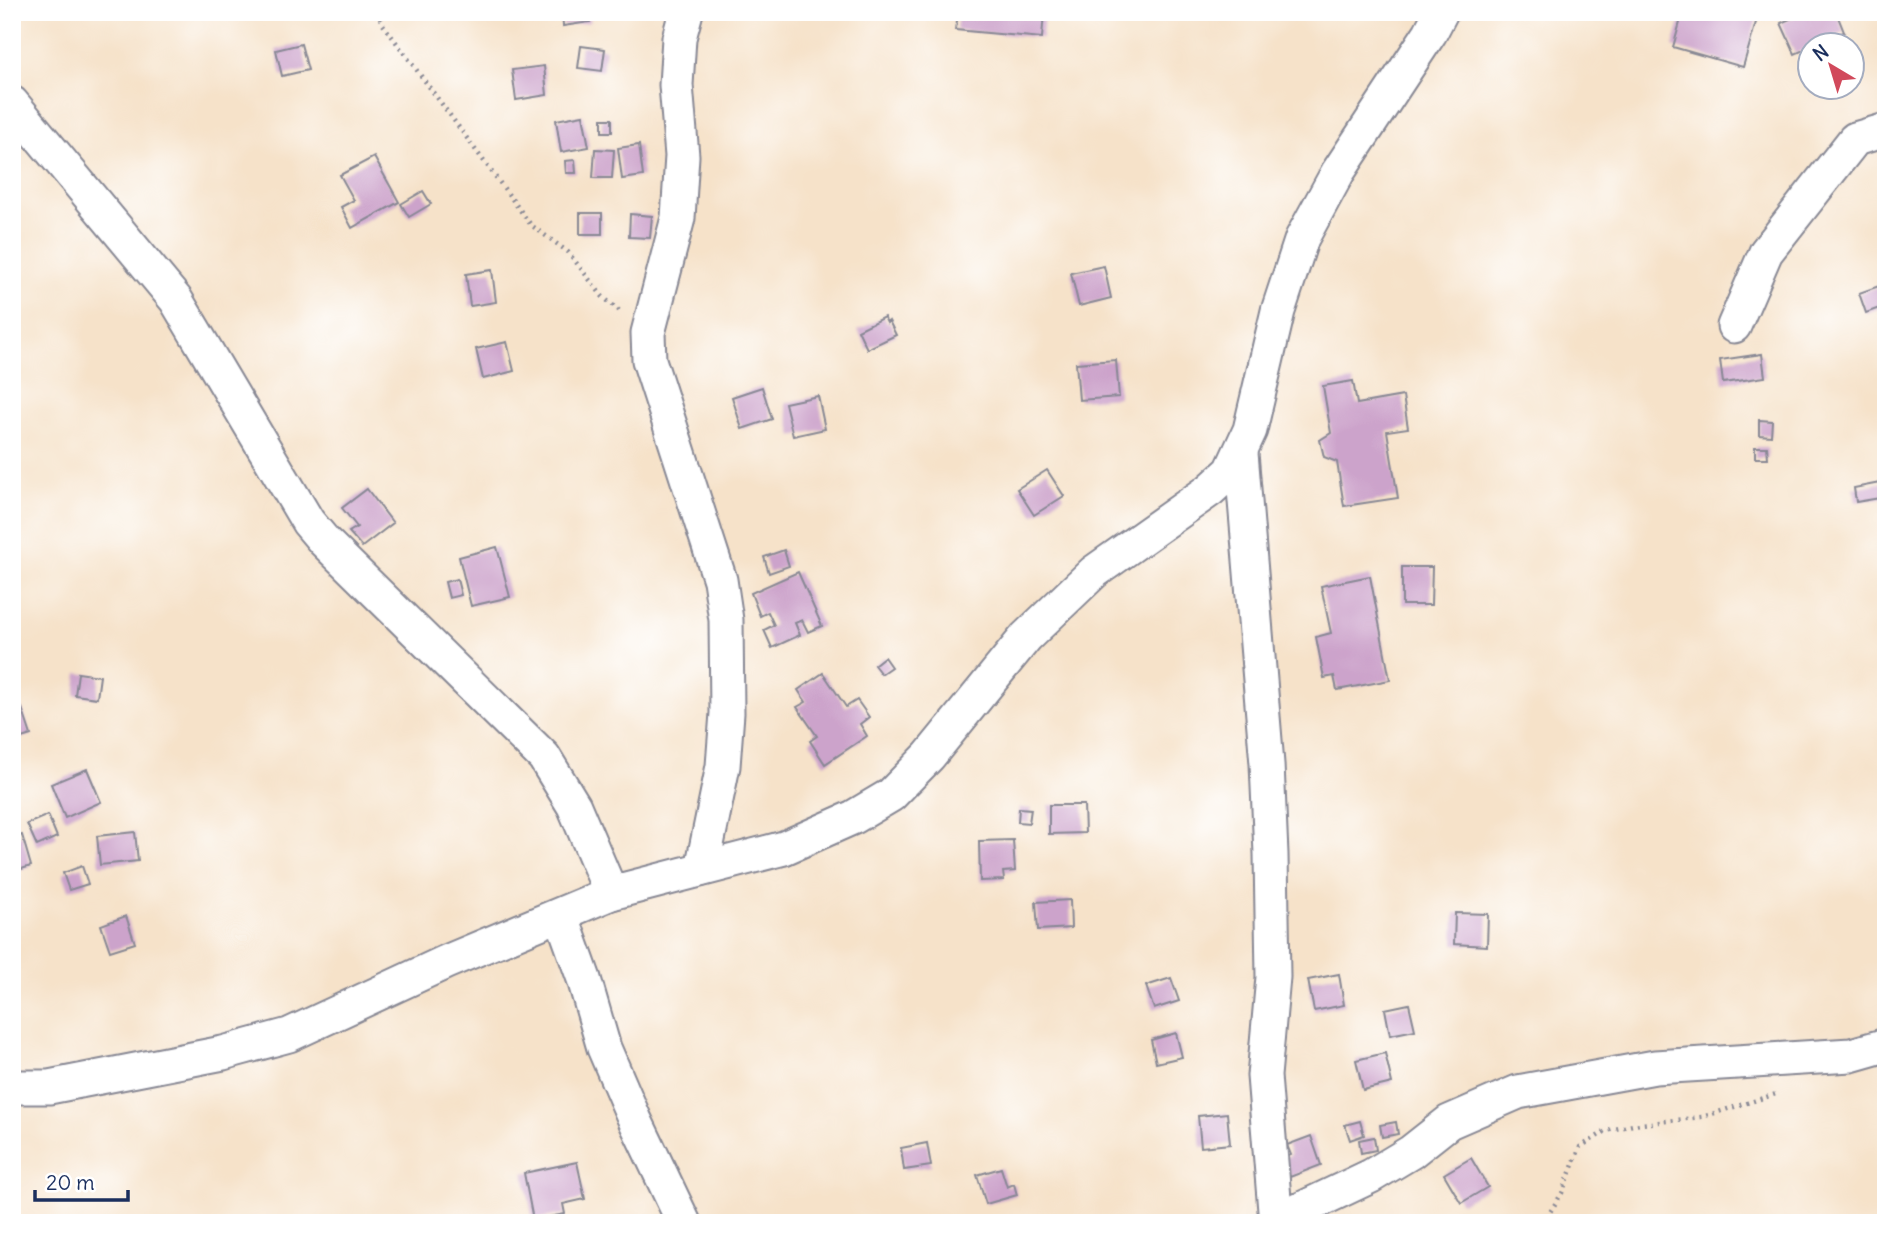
<svg xmlns="http://www.w3.org/2000/svg" width="1898" height="1235" viewBox="0 0 1898 1235" font-family="Delius,sans-serif">
<style>
.building{fill:#cca3cb}
.lines{fill:none;stroke-linecap:round;stroke-linejoin:round}
.street-casing{stroke:#888894;stroke-width:37}
.path{stroke:#888894;stroke-width:4.5;stroke-dasharray:2 5;stroke-linecap:butt}
.street{stroke:#fff;stroke-width:33}
</style>
<rect width="100%" height="100%" fill="#fff"/>
<filter id="ink" filterUnits="userSpaceOnUse"><feTurbulence type="fractalNoise" baseFrequency=".0143" numOctaves="2"/><feDisplacementMap in="SourceGraphic" scale="14" xChannelSelector="R" yChannelSelector="G"/><feConvolveMatrix kernelMatrix="1 2 1 2 8 2 1 2 1" color-interpolation-filters="sRGB"/></filter>
<filter id="wash" filterUnits="userSpaceOnUse"><feTurbulence type="fractalNoise" baseFrequency=".00686" numOctaves="4" result="noise"/><feDisplacementMap in="SourceGraphic" scale="28" xChannelSelector="R" yChannelSelector="G"/><feGaussianBlur stdDeviation="1.57" result="paint"/><feColorMatrix in="noise" values="0 0 0 0 0 0 0 0 0 0 0 0 0 0 0 0 0 1.4 0 .05"/><feComposite in="paint" operator="in"/></filter>
<g filter="url(#wash)">
<rect width="100%" height="100%" fill="#f6e2c9"/>
<g id="blocks">
<g class="building">
<polygon points="562,12 588,12 590,22 563,26"/>
<polygon points="958,12 1044,12 1042,38 956,30"/>
<polygon points="1683,12 1759,12 1743,67 1673,47"/>
<polygon points="1805,12 1836,12 1844,32 1795,54 1781,23"/>
<polygon points="301,44 308,70 282,76 276,50"/>
<polygon points="581,46 605,49 602,71 578,68"/>
<polygon points="544,66 547,95 516,100 512,70"/>
<polygon points="583,115 589,147 561,152 556,120"/>
<rect x="602" y="119" width="10" height="13"/>
<polygon points="639,145 643,176 622,179 618,148"/>
<polygon points="595,149 614,150 612,178 593,178"/>
<polygon points="374,157 399,202 352,228 341,207 354,200 340,175"/>
<polygon points="575,160 576,173 566,173 565,161"/>
<polygon points="423,191 431,204 409,217 401,204"/>
<rect x="580" y="213" width="22" height="21"/>
<polygon points="630,214 652,216 650,238 629,237"/>
<polygon points="1104,266 1111,298 1079,306 1071,273"/>
<polygon points="492,270 496,302 470,306 466,274"/>
<polygon points="1879,286 1885,306 1866,313 1859,293"/>
<polygon points="884,317 887,323 889,321 896,335 867,349 858,330"/>
<polygon points="507,342 514,371 483,379 476,349"/>
<polygon points="1762,354 1765,377 1723,383 1720,360"/>
<polygon points="1116,360 1119,397 1079,400 1076,363"/>
<polygon points="1353,381 1357,404 1403,396 1408,428 1387,431 1398,498 1344,506 1337,462 1324,457 1320,440 1331,433 1323,386"/>
<polygon points="762,387 772,419 742,429 732,397"/>
<polygon points="818,396 825,429 793,436 785,403"/>
<polygon points="1759,420 1772,421 1771,436 1759,435"/>
<polygon points="1755,447 1767,447 1768,458 1755,458"/>
<polygon points="1047,470 1064,496 1034,515 1017,489"/>
<polygon points="1885,482 1886,497 1856,502 1854,488"/>
<polygon points="367,489 393,523 362,547 349,532 357,527 342,508"/>
<polygon points="497,547 510,597 471,606 459,557"/>
<polygon points="784,550 789,566 769,573 764,557"/>
<polygon points="1402,567 1432,567 1431,605 1402,605"/>
<polygon points="798,572 822,626 808,632 802,620 795,623 800,635 772,648 764,630 774,625 768,612 760,616 751,593"/>
<polygon points="1370,576 1390,680 1337,690 1334,676 1324,678 1316,637 1331,633 1321,586"/>
<polygon points="457,579 461,595 449,598 445,582"/>
<polygon points="884,657 891,667 881,674 874,665"/>
<polygon points="78,673 100,676 97,698 75,695"/>
<polygon points="823,673 846,707 857,700 869,717 860,724 867,736 825,764 810,741 817,736 797,707 806,702 798,690"/>
<polygon points="22,708 31,735 12,741 12,711"/>
<polygon points="87,769 101,802 65,818 51,784"/>
<polygon points="1049,805 1084,805 1085,833 1049,834"/>
<polygon points="1019,808 1031,809 1029,823 1018,822"/>
<polygon points="48,815 57,837 37,846 27,824"/>
<polygon points="135,832 138,861 100,865 97,836"/>
<polygon points="22,835 31,866 12,872 12,838"/>
<polygon points="1013,840 1015,871 1003,872 1004,880 980,881 979,841"/>
<polygon points="82,866 88,884 69,890 63,873"/>
<polygon points="1070,900 1071,928 1038,930 1036,902"/>
<polygon points="1455,913 1488,914 1487,946 1454,944"/>
<polygon points="126,916 135,943 110,951 101,925"/>
<polygon points="1339,974 1344,1005 1314,1011 1308,980"/>
<polygon points="1171,978 1179,1001 1154,1009 1146,986"/>
<polygon points="1409,1004 1415,1030 1390,1035 1385,1009"/>
<polygon points="1176,1033 1182,1057 1156,1063 1151,1040"/>
<polygon points="1385,1053 1392,1083 1363,1090 1356,1060"/>
<polygon points="1227,1113 1230,1144 1201,1147 1198,1116"/>
<polygon points="1360,1121 1364,1135 1350,1140 1345,1125"/>
<polygon points="1396,1122 1398,1134 1382,1137 1380,1125"/>
<polygon points="1311,1136 1321,1165 1290,1177 1283,1158 1291,1155 1287,1145"/>
<polygon points="1374,1137 1376,1150 1361,1153 1359,1140"/>
<polygon points="927,1143 931,1166 904,1170 901,1148"/>
<polygon points="1471,1158 1488,1187 1461,1203 1444,1174"/>
<polygon points="577,1162 585,1199 563,1204 565,1214 533,1220 524,1173"/>
<polygon points="1001,1168 1007,1187 1014,1184 1017,1195 986,1204 977,1175"/>
</g>
</g>
</g>
<g filter="url(#ink)">
<use href="#blocks" fill-opacity="0" stroke="#888894" stroke-width="2"/>
<g class="lines">
<g class="street-casing">
<g id="street">
<polyline points="686,12 679,38 676,85 682,156 678,218 648,333 649,360 720,580 726,620 727,713 723,766 702,869"/>
<polyline points="12,103 176,300 308,522 324,541 544,757 574,806 611,893"/>
<polyline points="1734,326 1766,252 1855,139 1886,130"/>
<polyline points="1241,453 1267,764 1271,854 1273,977 1264,1076 1276,1223"/>
<polyline points="561,915 584,979 604,1048 635,1120 684,1223"/>
<polyline points="12,1087 49,1087 223,1053 289,1035 446,962 611,893 784,848 854,817 891,795 929,756 1026,637 1094,572 1210,490 1231,471 1250,430 1278,311 1302,238 1338,172 1430,33 1441,12"/>
<polyline points="1276,1221 1371,1176 1411,1152 1449,1122 1518,1092 1655,1067 1851,1055 1886,1045"/>
</g>
</g>
<g class="path">
<polyline points="377,12 382,23 531,225 568,252 603,297 622,313"/>
<polyline points="1543,1223 1562,1193 1580,1147 1606,1131 1633,1125 1702,1117 1776,1094"/>
</g>
<use href="#street" class="street"/>
</g>
</g>
<rect width="1898" height="1235" fill="none" stroke="#fff" stroke-width="42"/>
<g transform="translate(1831 66) rotate(322)"><circle r="33" fill="#ffffff" stroke="#a4acbf" stroke-width="2"/>
<path d="M0-5L12 26L0 18L-12 26Z" fill="#d1495b"/>
<text y="-10" font-size="19" font-weight="bold" text-anchor="middle" fill="#1b2f5e">N</text>
</g>
<path d="M35 1190v10h93v-10" fill="none" stroke="#1b2f5e" stroke-width="3.5"/>
<text x="46" y="1190" font-size="21" fill="#1b2f5e" stroke="#ffffff" stroke-width="5" paint-order="stroke">20 m</text>
</svg>
